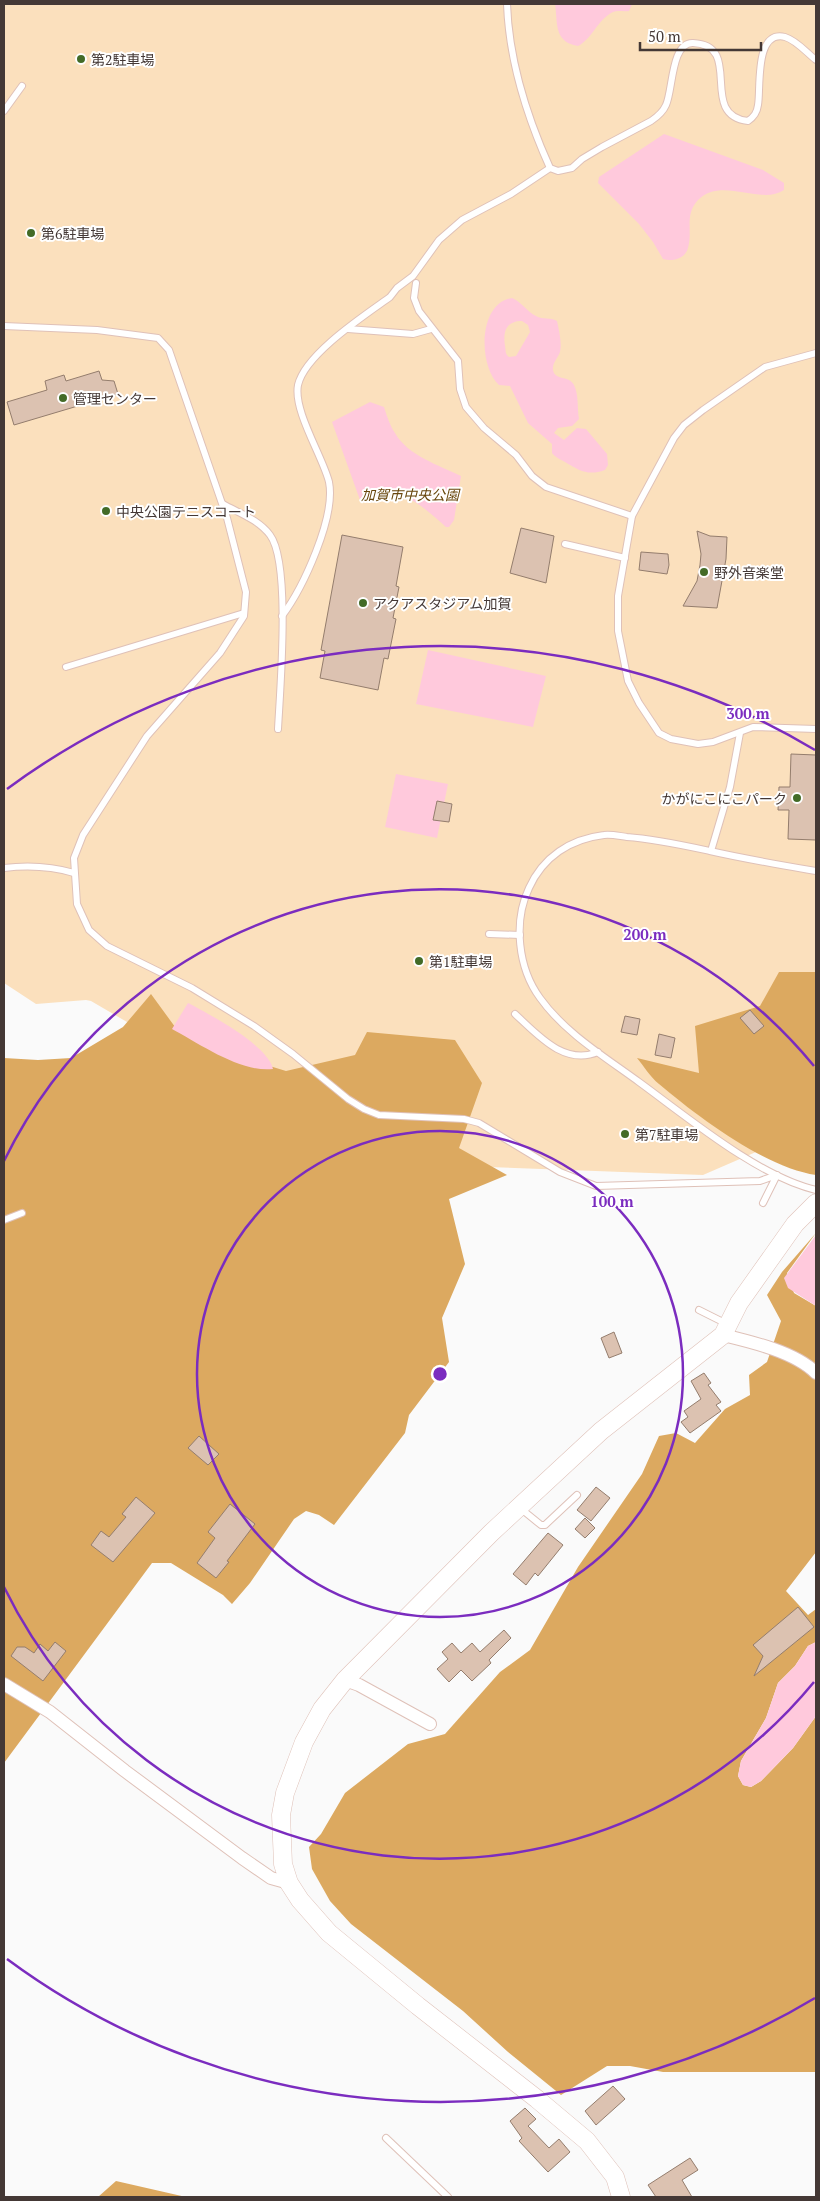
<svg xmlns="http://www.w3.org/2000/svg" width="820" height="2201" viewBox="0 0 820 2201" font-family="'PT Serif','Noto Sans JP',serif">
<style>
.green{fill:#fbe0bd}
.forest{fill:#dca960}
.water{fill:#ffc9dc;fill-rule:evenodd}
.building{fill:#dcc2b1;stroke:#947d6d}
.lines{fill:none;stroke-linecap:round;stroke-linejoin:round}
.lane-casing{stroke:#dfc1b8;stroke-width:8}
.street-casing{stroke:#dfc1b8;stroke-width:14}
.secondary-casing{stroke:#dfc1b8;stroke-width:19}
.lane{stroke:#fff;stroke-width:6}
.street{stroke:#fff;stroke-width:12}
.secondary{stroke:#fff;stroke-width:18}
.ring{fill:none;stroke:#7b2cbf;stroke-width:2.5}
.poi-dot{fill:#436b27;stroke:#fff;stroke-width:2}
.labels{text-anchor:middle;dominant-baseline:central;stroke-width:4;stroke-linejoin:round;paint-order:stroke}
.poi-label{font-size:14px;fill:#443835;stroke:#fff;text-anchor:start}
.park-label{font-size:14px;font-style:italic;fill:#68460c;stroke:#fff}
.centre{fill:#7b2cbf;stroke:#fff;stroke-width:2.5}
.ring-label{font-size:15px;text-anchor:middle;font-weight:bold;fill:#7b2cbf;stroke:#fff;stroke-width:4;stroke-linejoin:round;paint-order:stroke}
</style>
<rect width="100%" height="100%" fill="#fafafa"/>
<polygon class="green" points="4,4 816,4 816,1126 703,1175 488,1167 151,1036 91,1001 86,1000 36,1004 4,983"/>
<g class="forest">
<path d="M779 972H816V1175C766 1168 698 1117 659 1084 650 1077 644 1066 637 1058L699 1073 695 1026 760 1006Z"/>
<polygon points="151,994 178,1031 253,1061 286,1071 355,1055 367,1032 455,1040 482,1083 459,1148 507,1175 449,1199 465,1264 442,1318 449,1362 409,1415 405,1433 334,1525 319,1515 306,1511 294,1519 250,1583 232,1604 223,1595 171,1563 152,1563 4,1763 4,1058 38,1060 71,1058 123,1027"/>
<polygon points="816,1233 787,1273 794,1293 816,1306 816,1552 786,1591 808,1615 816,1609 816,1642 808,1646 795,1666 778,1683 766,1718 741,1761 738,1776 743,1785 751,1787 761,1781 793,1748 816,1716 816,2072 663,2072 630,2066 607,2066 561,2095 508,2052 463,2011 351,1924 330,1901 312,1869 309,1847 321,1834 345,1793 408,1744 445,1734 500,1672 530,1650 578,1567 642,1474 659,1436 676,1433 695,1443 725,1409 750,1395 749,1375 767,1362 781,1321 767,1295 782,1272"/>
<polygon points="116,2181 186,2197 98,2197"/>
</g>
<g class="water">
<path d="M555 4H632L629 11C623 12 618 10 613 12 597 20 593 38 578 46 553 42 558 22 555 4Z"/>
<path d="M664 134 763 170 784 183V190C761 206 722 176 698 200 684 215 693 231 688 248 685 259 672 262 663 259L653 242 639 224 598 183 599 177Z"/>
<path d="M512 298C522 302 527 312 536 316 543 320 550 317 557 321 559 331 562 342 560 352 558 358 552 363 553 370 555 381 569 375 574 385 579 395 577 408 579 419L572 426 558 428 554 433 564 440 577 428 586 429 607 454 608 465 605 470C588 476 580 471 565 462 560 459 556 458 552 453V444L528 423 510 386 499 385C478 366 478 303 512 298ZM522 321 528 325 530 332 516 356 509 357C505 354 506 352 505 346 503 333 505 321 522 321Z"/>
<path d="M370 402 384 407C387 416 390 426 395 433 408 456 439 465 461 476L454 520 449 527H446C430 513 410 493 388 494 379 494 369 498 360 500L332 422Z"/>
<polygon points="428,650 546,676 533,727 416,704"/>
<polygon points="396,774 448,784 437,838 385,827"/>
<path d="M188 1003C209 1014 268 1045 273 1069 241 1073 200 1044 172 1029Z"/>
<polygon points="816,1235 816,1306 788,1288 784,1278"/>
<polygon points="816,1642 816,1716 793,1748 761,1781 751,1787 743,1785 738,1776 741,1761 766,1718 778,1683 795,1666 808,1646"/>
</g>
<g class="building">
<polygon points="99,371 102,380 114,381 118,394 14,425 7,402 47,390 45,381 64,375 66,381"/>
<polygon points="521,528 554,536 546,583 510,573"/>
<polygon points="697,531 710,536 727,537 726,559 717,608 683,606 697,581 700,565 701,554"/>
<polygon points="342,535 403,547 396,586 399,587 393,618 396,619 388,659 384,658 378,690 320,678 325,651 321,650"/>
<polygon points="641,552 668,554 669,565 667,574 639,570"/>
<polygon points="791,754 816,755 816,840 788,839 789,810 778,810 779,787 790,787"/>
<polygon points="437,801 452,804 449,822 433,820"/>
<polygon points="750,1010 764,1026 754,1034 740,1018"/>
<polygon points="625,1016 640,1019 637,1035 621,1032"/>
<polygon points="659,1034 675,1038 671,1058 655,1055"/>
<polygon points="614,1332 622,1353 609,1358 601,1338"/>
<polygon points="704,1373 711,1383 708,1385 721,1402 716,1405 721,1411 690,1433 681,1422 688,1417 684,1411 701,1399 691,1381"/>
<polygon points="199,1436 219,1454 208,1465 188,1448"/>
<polygon points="596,1487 610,1498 591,1521 577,1510"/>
<polygon points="136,1497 155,1513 113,1562 91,1545 101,1531 109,1537 126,1517 122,1514"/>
<polygon points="230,1504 255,1524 227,1561 229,1562 216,1578 197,1563 215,1538 208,1532"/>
<polygon points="585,1518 595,1528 585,1538 575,1529"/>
<polygon points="548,1533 563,1545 538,1576 535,1573 526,1585 513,1574"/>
<polygon points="798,1607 814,1627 754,1676 763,1656 753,1645"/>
<polygon points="504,1630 511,1638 489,1660 491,1663 472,1681 461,1670 449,1682 437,1669 448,1659 442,1652 452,1643 461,1653 472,1643 480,1652"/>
<polygon points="55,1642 66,1651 43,1681 11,1656 17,1647 25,1647 34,1653 40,1644 48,1651"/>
<polygon points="613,2086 625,2099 596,2125 585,2111"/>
<polygon points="525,2108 536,2119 528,2126 549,2148 559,2139 570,2152 548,2172 519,2141 522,2138 510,2121"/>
<polygon points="690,2158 698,2170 682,2180 692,2197 656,2197 648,2185"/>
</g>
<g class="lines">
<g class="lane-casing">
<g id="lane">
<path d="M507 4C509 60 527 117 550 168L558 171 572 168 582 159 602 147 651 121C657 117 663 112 666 105 673 90 671 42 693 43 745 45 697 115 748 121 754 117 757 113 758 105 761 90 754 29 785 37 796 40 807 53 816 60"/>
<polyline points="4,111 22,86"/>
<polyline points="416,283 414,298 419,311 458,361 460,389 466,407 484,428 516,455 532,476 546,487 632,516"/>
<polyline points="4,326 97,330 158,338 169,350 227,518 246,592 244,616 220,653 147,736 83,835 74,858 77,904 89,930 107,946 192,988 254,1026 293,1054 348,1099 364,1109 379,1115 464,1119 479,1123 560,1172 596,1186 760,1181 777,1175 763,1203"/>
<polyline points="348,329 413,334 431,329"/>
<polyline points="816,353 765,367 703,410 684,425 674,438 632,516 618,596 618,631 628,681 639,703 659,733 671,739 698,744 713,742 753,727 816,729"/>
<path d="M223 504C239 513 259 520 270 535 291 563 280 690 278 729"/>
<polyline points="565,544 625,558"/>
<path d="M282 616C303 588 336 517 329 482 323 457 293 411 298 385 305 354 365 315 390 297L397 288 413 276 439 240 462 220 511 194 550 168"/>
<polyline points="66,667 244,613"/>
<polyline points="711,851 730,787 740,733"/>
<path d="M4 868C28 865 50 866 74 873"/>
<path d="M816 871C781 865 745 859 710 851 682 845 655 839 627 837 619 836 611 834 604 835 570 839 543 857 529 888 513 922 518 968 540 998 565 1033 605 1057 639 1082 687 1117 759 1177 816 1190"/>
<polyline points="489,934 520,935"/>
<path d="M515 1014C538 1035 564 1066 598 1052"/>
<polyline points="4,1220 22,1213"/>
<polyline points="699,1310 727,1324"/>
<polyline points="520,1508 541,1525 545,1525 577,1495"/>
<polyline points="386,2138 448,2197"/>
</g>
</g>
<g class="street-casing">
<g id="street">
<path d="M723 1335C752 1342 795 1352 816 1373"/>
<polyline points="345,1680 359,1685 430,1724"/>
<polyline points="4,1684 50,1712 125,1771 242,1858 271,1878 289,1883"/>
</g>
</g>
<g class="secondary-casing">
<polyline id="secondary" points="621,2197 615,2177 587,2141 537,2099 418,2006 329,1933 300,1900 289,1883 283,1864 281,1815 285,1793 304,1742 322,1709 345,1680 491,1533 601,1431 723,1335 739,1303 795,1224 816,1203"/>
</g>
<use href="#lane" class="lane"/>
<use href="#street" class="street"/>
<use href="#secondary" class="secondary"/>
</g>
<g class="ring">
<circle cx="440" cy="1374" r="243"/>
<path d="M814 1682A485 485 0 0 1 4 1587M4 1161A485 485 0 0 1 814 1066"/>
<path d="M815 1998A728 728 0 0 1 7 1959M7 789A728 728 0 0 1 815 750"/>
</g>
<g class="poi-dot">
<circle cx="81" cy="59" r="5"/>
<circle cx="31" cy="233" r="5"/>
<circle cx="63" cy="398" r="5"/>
<circle cx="106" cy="511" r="5"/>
<circle cx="704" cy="572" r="5"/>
<circle cx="363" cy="603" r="5"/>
<circle cx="797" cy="798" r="5"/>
<circle cx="419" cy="961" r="5"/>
<circle cx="625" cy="1134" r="5"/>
</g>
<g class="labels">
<g class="poi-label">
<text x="91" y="59">第2駐車場</text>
<text x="41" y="233">第6駐車場</text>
<text x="73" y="398">管理センター</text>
<text x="116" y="511">中央公園テニスコート</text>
<text x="714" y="572">野外音楽堂</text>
<text x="373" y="603">アクアスタジアム加賀</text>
<text x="787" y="798" text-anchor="end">かがにこにこパーク</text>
<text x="429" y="961">第1駐車場</text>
<text x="635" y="1134">第7駐車場</text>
</g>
<g class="park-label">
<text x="410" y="494">加賀市中央公園</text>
</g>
</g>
<circle cx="440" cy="1374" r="8" class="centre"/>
<g class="ring-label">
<text x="748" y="719">300 m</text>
<text x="645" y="940">200 m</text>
<text x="612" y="1207">100 m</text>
</g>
<rect width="820" height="2201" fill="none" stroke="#443835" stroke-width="10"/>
<path d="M640 42v8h121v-8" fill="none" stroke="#443835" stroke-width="2.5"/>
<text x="648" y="42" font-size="15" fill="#443835" stroke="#ffffff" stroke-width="4" paint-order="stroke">50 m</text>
</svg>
